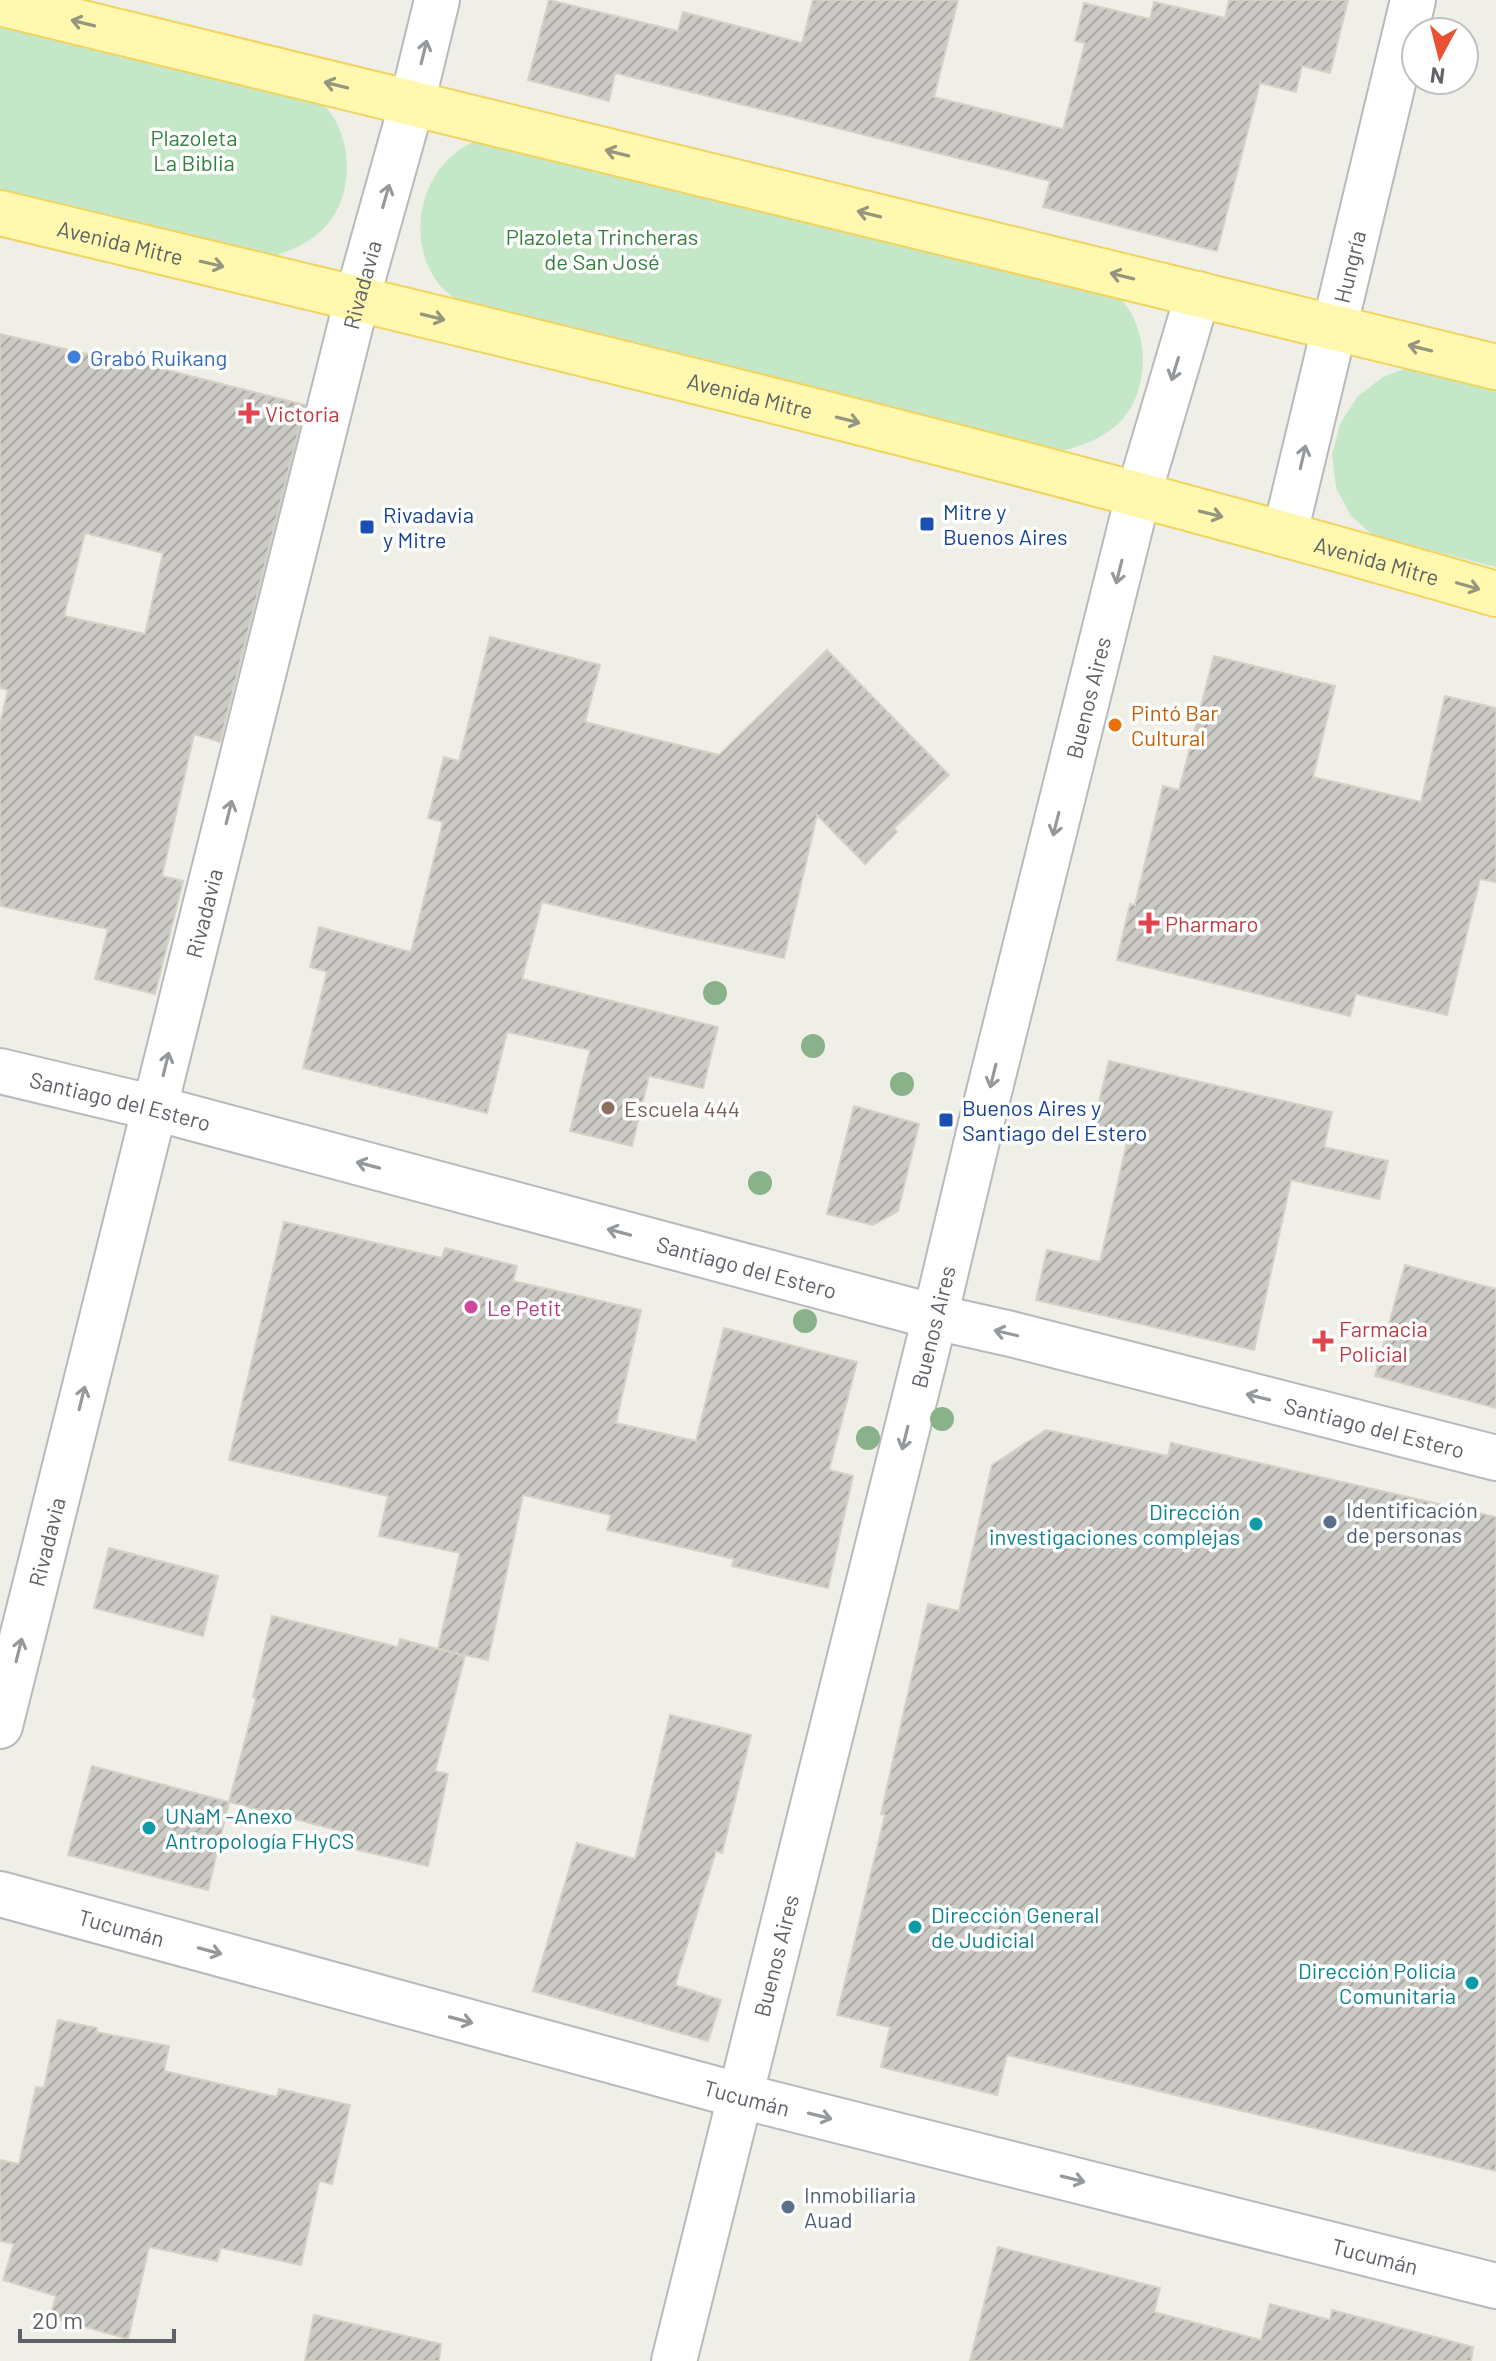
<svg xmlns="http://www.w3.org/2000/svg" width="1496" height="2361" viewBox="0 0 1496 2361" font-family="Barlow,sans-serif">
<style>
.park{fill:#c4e8c7}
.building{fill:url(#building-hatch);stroke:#d5d2c5;stroke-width:2;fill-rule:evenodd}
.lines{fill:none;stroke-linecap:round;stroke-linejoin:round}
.minor-casing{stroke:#b7b9bd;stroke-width:48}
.major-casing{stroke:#f2d35f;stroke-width:48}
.minor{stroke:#fff;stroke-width:44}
.major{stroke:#fff8ae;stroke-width:44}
.tree{fill:#89b28a}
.oneway{stroke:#969680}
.oneway2{stroke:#96999c}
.shop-dot{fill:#3f7fe0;stroke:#fff;stroke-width:3}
.health-dot{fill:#e0444e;stroke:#fff;stroke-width:3}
.transit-dot{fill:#1a4fb4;stroke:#fff;stroke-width:3}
.food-dot{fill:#e8710a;stroke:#fff;stroke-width:3}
.education-dot{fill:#8d6e63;stroke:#fff;stroke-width:3}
.hotel-dot{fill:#d1479c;stroke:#fff;stroke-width:3}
.service-dot{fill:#5c6f8a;stroke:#fff;stroke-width:3}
.culture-dot{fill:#0f9aa8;stroke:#fff;stroke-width:3}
.labels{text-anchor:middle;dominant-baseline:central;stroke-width:7;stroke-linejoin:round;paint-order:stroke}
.park-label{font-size:22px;fill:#34813d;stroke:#fff}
.street-label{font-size:22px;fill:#5e6267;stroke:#fff}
.shop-label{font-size:22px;fill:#366cbe;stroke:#fff;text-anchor:start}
.health-label{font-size:22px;fill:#be3a42;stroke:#fff;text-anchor:start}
.transit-label{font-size:22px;fill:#164399;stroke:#fff;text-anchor:start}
.food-label{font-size:22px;fill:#c56008;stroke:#fff;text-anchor:start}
.education-label{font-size:22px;fill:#785e54;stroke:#fff;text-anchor:start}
.hotel-label{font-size:22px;fill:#b23c85;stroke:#fff;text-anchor:start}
.service-label{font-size:22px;fill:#4e5e75;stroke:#fff;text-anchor:start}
.culture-label{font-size:22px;fill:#0d838f;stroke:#fff;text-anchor:end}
</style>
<defs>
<pattern id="building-hatch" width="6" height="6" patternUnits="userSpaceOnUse" patternTransform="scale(2)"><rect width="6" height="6" fill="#cccac4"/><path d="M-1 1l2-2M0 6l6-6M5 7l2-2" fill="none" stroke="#a9a7a3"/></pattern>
</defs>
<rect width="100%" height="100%" fill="#f0efe7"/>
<g class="park">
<path d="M0 12 298 85C306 91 316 97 323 104 355 136 355 200 322 230 305 246 287 252 266 258L0 193Z"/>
<path d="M501 133 1094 278C1102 284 1112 290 1119 297 1151 329 1151 393 1118 424 1101 439 1084 445 1062 451L461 304C454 297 444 291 438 283 404 238 421 167 471 143 480 138 491 136 501 133Z"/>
<polygon points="1415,365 1496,385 1496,567 1374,536 1351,516 1336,488 1332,455 1340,424 1357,397 1383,377"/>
</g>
<g class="building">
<polygon points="549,0 678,31 683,12 802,43 813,0 958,0 934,97 1063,129 1085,43 1075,41 1084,3 1150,19 1154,2 1225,18 1229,0 1348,0 1330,73 1302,66 1296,92 1260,83 1217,251 1043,207 1050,181 921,149 615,73 609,101 528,80"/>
<path d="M0 334 130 364 131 361 305 405 220 742 194 734 162 876 183 881 155 994 95 979 108 929 0 906V723L8 690 0 688ZM85 533 163 553 145 634 64 616Z"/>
<polygon points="490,637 600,665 585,722 719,755 827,650 949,775 894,828 897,832 865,864 817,815 784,958 674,934 542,902 522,979 718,1027 703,1088 649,1076 632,1146 570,1131 590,1050 507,1032 487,1113 303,1068 327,972 310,967 319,927 411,952 443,822 428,818 444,757 459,761"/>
<polygon points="1214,656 1335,686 1313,777 1421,802 1445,696 1496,708 1496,882 1480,879 1447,1015 1356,994 1350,1016 1117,960 1130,904 1135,905 1163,786 1179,790"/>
<polygon points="1109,1061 1332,1112 1324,1147 1388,1161 1379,1199 1291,1180 1254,1350 1036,1300 1047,1250 1100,1262 1127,1142 1091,1134"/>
<polygon points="854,1106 919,1124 898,1211 873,1225 827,1214"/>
<polygon points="284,1222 442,1258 445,1248 517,1266 513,1281 641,1310 616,1423 696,1441 724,1328 857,1362 829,1470 853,1476 828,1588 732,1566 734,1559 607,1530 611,1515 523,1495 488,1660 438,1649 460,1553 379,1536 388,1496 229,1460"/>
<polygon points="1405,1265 1496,1289 1496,1408 1375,1376"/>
<polygon points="1046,1430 1168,1456 1171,1443 1496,1517 1496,2171 1007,2055 997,2095 881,2067 890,2027 837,2015 885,1815 881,1814 928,1604 959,1611 992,1465"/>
<polygon points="109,1548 218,1576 203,1636 94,1608"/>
<polygon points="272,1616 398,1647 400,1639 465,1656 435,1771 448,1774 428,1866 349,1848 352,1834 229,1802 256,1698 253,1697"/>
<polygon points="670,1715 751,1735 722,1853 716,1851 675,1985 721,2000 708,2041 533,1991 577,1843 635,1859"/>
<polygon points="92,1766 229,1802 208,1890 68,1855"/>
<polygon points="58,2020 97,2028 96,2032 169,2046 164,2071 277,2097 279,2089 350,2105 332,2184 319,2181 301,2265 221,2248 217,2261 149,2247 128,2339 50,2317 56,2296 3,2280 14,2244 0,2241 0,2160 19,2164 36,2087 44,2088"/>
<polygon points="998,2247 1160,2288 1154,2312 1261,2340 1270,2304 1330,2320 1332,2310 1473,2347 1471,2361 970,2361"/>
<polygon points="314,2315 441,2344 439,2361 305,2361"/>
</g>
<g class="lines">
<g class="minor-casing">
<g id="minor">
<path id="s1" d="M1285 533 1413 0"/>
<path id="s2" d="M0 1071 155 1108 935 1317 1011 1334 1496 1458"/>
<path id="s3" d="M0 1726 357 299 412 103 437 0"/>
<path id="s4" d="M0 1894 741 2096 1496 2286"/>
<path id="s5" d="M674 2361 935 1317 980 1128 1138 496 1198 294"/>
</g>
</g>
<g class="major-casing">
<g id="major">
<polyline points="0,3 1496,367"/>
<path id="s6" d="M0 213C500 333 1002 451 1496 594"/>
</g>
</g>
<use href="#minor" class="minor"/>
<use href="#major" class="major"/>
</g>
<g class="tree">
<circle cx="715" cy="993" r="12"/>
<circle cx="813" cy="1046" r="12"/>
<circle cx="902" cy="1084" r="12"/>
<circle cx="760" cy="1183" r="12"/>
<circle cx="805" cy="1321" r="12"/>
<circle cx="942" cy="1419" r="12"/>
<circle cx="868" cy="1438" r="12"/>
</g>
<defs><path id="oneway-shaft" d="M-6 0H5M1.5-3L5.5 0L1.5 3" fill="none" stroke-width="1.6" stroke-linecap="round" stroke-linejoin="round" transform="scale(2)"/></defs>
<g class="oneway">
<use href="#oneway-shaft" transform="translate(83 23) rotate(-166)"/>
<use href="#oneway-shaft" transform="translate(336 85) rotate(-166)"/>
<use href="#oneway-shaft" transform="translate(617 153) rotate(-166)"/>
<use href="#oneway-shaft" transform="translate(869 214) rotate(-166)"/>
<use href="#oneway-shaft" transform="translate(212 264) rotate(13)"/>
<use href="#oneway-shaft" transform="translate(1122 276) rotate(-166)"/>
<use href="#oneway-shaft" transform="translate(433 317) rotate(14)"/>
<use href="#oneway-shaft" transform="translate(1420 348) rotate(-166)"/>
<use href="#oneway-shaft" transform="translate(848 420) rotate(14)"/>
<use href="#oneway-shaft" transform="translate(1211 514) rotate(14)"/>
<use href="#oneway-shaft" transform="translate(1468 586) rotate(16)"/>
</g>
<g class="oneway2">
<use href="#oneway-shaft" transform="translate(424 52) rotate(-76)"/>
<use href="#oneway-shaft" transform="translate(386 196) rotate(-74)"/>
<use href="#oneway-shaft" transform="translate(1175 369) rotate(107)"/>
<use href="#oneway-shaft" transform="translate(1303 457) rotate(-77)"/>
<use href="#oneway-shaft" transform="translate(1119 572) rotate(104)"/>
<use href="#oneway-shaft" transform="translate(229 812) rotate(-76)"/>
<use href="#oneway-shaft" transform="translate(1056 824) rotate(104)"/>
<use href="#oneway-shaft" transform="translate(166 1064) rotate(-76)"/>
<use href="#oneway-shaft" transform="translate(993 1076) rotate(104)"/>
<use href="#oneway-shaft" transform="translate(368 1165) rotate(-165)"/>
<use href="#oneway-shaft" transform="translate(619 1232) rotate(-165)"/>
<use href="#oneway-shaft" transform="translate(1006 1333) rotate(-167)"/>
<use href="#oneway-shaft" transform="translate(1258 1397) rotate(-166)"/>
<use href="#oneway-shaft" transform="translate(82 1398) rotate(-76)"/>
<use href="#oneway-shaft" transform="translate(905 1438) rotate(104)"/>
<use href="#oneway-shaft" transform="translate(19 1650) rotate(-76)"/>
<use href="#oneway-shaft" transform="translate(210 1951) rotate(15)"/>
<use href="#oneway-shaft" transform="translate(461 2020) rotate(15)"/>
<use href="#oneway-shaft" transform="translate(820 2116) rotate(14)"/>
<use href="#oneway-shaft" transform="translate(1073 2179) rotate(14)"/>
</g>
<circle class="shop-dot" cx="74" cy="357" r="8"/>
<g class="health-dot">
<path d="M245 401h8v8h8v8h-8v8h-8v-8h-8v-8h8z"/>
<path d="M1145 911h8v8h8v8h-8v8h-8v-8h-8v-8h8z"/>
<path d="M1319 1329h8v8h8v8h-8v8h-8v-8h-8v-8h8z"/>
</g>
<g class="transit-dot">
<rect x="919" y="516" width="16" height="16" rx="4"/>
<rect x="359" y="519" width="16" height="16" rx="4"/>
<rect x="938" y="1112" width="16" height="16" rx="4"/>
</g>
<circle class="food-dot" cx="1115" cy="725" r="8"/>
<circle class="education-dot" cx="608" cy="1108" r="8"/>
<circle class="hotel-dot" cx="471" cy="1307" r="8"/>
<g class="service-dot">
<circle cx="1330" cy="1522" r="8"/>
<circle cx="788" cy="2207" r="8"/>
</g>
<g class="culture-dot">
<circle cx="1256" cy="1524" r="8"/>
<circle cx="149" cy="1828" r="8"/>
<circle cx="915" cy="1927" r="8"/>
<circle cx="1472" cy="1983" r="8"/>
</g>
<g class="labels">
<g class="park-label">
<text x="194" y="137">Plazoleta<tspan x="194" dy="25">La Biblia</tspan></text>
<text x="602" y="236">Plazoleta Trincheras<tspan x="602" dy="25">de San José</tspan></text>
</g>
<g class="street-label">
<text stroke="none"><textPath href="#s6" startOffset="124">Avenida Mitre</textPath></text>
<text stroke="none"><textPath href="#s1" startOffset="274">Hungría</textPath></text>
<text stroke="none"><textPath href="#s3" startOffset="1486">Rivadavia</textPath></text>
<text stroke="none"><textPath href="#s6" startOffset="772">Avenida Mitre</textPath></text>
<text stroke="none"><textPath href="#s6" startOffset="1420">Avenida Mitre</textPath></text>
<text stroke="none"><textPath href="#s5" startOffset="1714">Buenos Aires</textPath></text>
<text stroke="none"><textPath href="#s3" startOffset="838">Rivadavia</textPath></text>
<text stroke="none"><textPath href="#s2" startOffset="124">Santiago del Estero</textPath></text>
<text stroke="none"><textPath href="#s2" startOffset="772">Santiago del Estero</textPath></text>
<text stroke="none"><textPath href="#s5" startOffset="1066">Buenos Aires</textPath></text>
<text stroke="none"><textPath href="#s2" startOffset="1420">Santiago del Estero</textPath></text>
<text stroke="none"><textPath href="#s3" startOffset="190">Rivadavia</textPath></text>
<text stroke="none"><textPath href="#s4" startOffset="126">Tucumán</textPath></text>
<text stroke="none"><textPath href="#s5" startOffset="418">Buenos Aires</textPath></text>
<text stroke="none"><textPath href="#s4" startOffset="774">Tucumán</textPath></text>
<text stroke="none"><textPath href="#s4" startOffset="1422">Tucumán</textPath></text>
</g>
<g class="shop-label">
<text x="90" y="357">Grabó Ruikang</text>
</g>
<g class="health-label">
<text x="265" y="413">Victoria</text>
<text x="1165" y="923">Pharmaro</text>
<text x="1339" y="1328">Farmacia<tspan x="1339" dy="25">Policial</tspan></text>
</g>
<g class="transit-label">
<text x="943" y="511">Mitre y<tspan x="943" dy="25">Buenos Aires</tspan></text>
<text x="383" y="514">Rivadavia<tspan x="383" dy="25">y Mitre</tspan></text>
<text x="962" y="1107">Buenos Aires y<tspan x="962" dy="25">Santiago del Estero</tspan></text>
</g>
<g class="food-label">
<text x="1131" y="712">Pintó Bar<tspan x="1131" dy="25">Cultural</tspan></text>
</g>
<g class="education-label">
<text x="624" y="1108">Escuela 444</text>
</g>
<g class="hotel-label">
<text x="487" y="1307">Le Petit</text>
</g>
<g class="service-label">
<text x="1346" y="1509">Identificación<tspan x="1346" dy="25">de personas</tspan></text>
<text x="804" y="2194">Inmobiliaria<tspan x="804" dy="25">Auad</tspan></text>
</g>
<g class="culture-label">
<text x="1240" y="1511">Dirección<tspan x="1240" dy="25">investigaciones complejas</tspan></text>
<text x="165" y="1815" text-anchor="start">UNaM -Anexo<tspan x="165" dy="25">Antropología FHyCS</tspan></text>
<text x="931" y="1914" text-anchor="start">Dirección General<tspan x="931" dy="25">de Judicial</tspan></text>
<text x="1456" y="1970">Dirección Policía<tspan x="1456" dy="25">Comunitaria</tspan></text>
</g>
</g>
<g transform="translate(1440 56) rotate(187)"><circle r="38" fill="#ffffff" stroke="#bfc0c2" stroke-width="2"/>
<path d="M0-6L14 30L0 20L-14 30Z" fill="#e95034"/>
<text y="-12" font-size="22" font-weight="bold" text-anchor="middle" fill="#5e6267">N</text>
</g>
<path d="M20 2329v12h154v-12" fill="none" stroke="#5e6267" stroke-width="4"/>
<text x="32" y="2329" font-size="24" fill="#5e6267" stroke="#ffffff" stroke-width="6" paint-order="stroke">20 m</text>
</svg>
